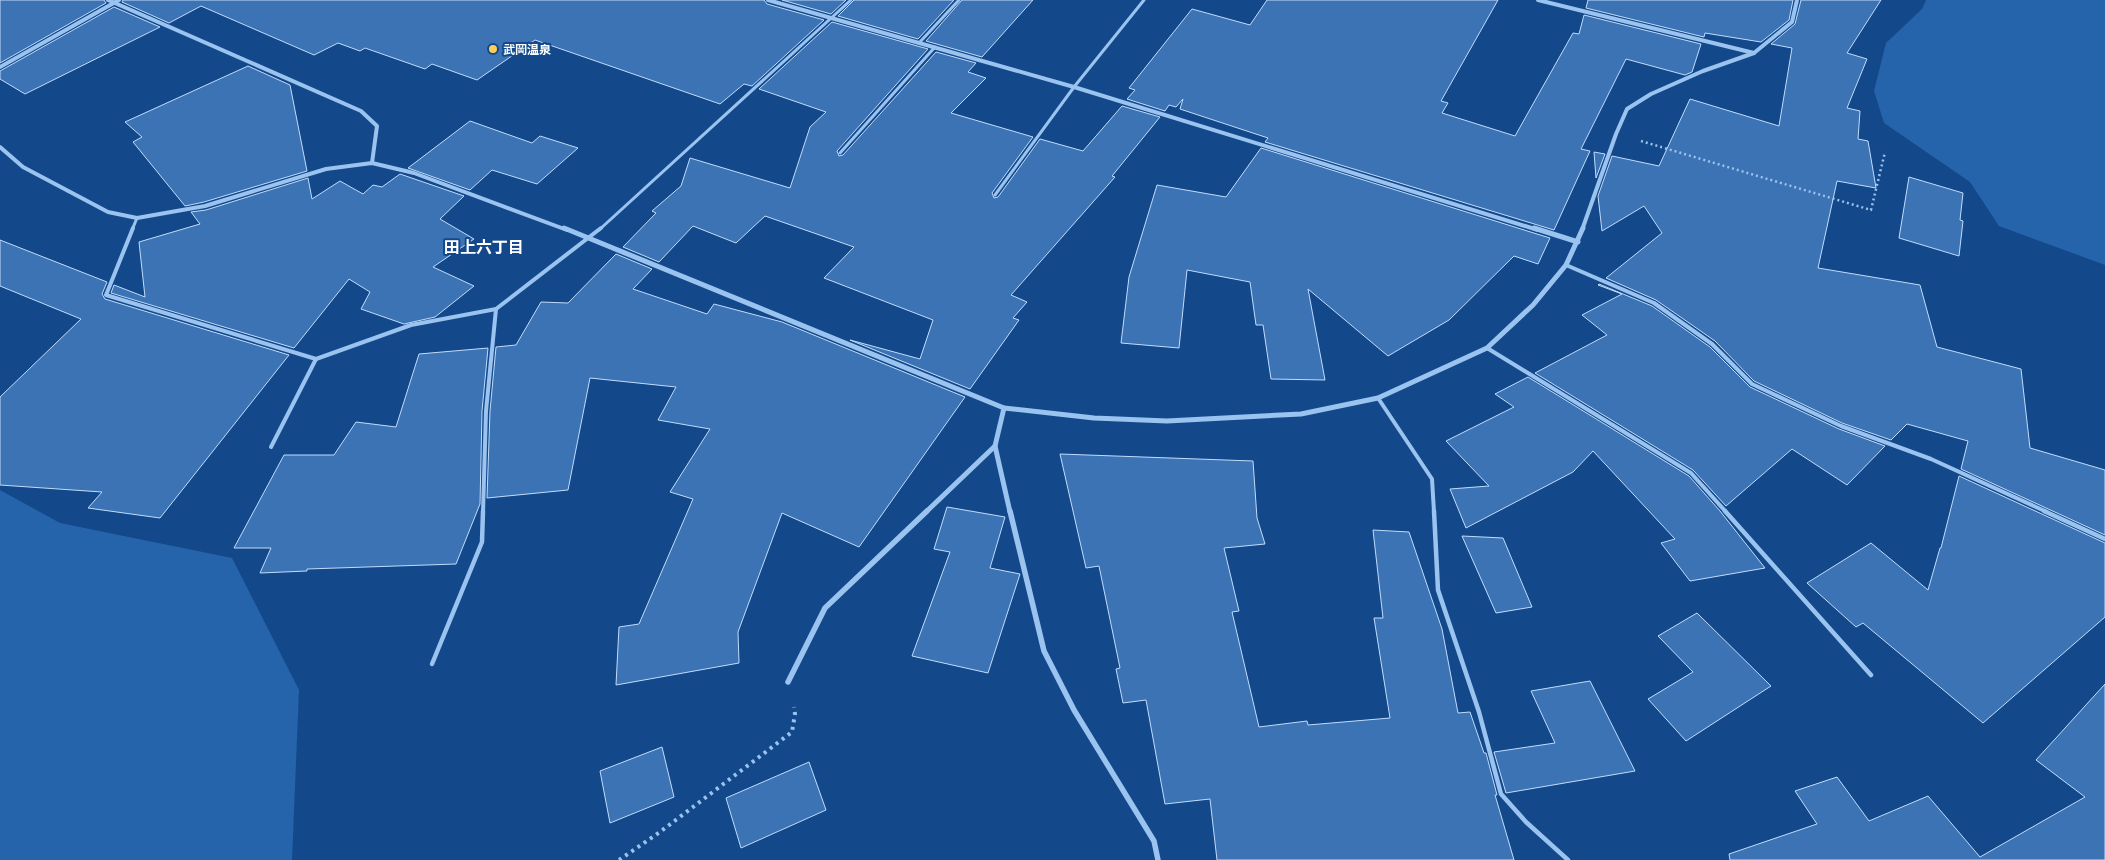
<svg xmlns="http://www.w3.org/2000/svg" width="2105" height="860" viewBox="0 0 2105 860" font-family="Poppins,'Noto Sans JP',sans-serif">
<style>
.green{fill:#2563aa}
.building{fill:#3c73b4;stroke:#c1dcfc}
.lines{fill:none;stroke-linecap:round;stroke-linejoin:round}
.path-far1{stroke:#9ac3f0;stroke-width:2.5;stroke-dasharray:2 3;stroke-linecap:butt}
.path{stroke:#9ac3f0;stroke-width:4;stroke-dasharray:3 4.5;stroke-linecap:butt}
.service-far2{stroke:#9ac3f0;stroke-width:3}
.service-far1{stroke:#9ac3f0;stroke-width:4}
.service{stroke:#9ac3f0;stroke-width:4.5}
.minor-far2{stroke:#9ac3f0;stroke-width:4}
.minor-far1{stroke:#9ac3f0;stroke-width:5}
.minor{stroke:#9ac3f0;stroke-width:5.5}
.poi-dot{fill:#ffcd5a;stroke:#13498b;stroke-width:2}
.labels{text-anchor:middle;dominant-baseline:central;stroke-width:4;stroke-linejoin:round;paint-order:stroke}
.far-poi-label{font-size:12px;font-weight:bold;fill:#fff;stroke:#13498b;text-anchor:start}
.neighbourhood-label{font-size:16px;font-weight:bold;fill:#fff;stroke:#13498b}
</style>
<rect width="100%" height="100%" fill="#13498b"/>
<g class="green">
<polygon points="1926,0 2105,0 2105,265 1999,226 1970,182 1884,123 1874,91 1886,43 1922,9"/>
<polygon points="0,490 60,523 232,558 299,690 292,860 0,860"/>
</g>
<g class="building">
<polygon points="0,0 104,0 106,3 0,63"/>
<polygon points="123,0 764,0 767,4 824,20 752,86 744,84 720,104 535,40 477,80 432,64 425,69 365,48 360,51 338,43 314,55 201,6 169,23 122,2"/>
<polygon points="782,0 846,0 831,14"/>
<polygon points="854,0 954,0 918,39 838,16"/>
<polygon points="962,0 1033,0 982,57 926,41"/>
<polygon points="1267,0 1498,0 1441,101 1448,103 1442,113 1515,136 1573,33 1579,34 1584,15 1701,44 1692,72 1685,75 1626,59 1581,149 1590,151 1554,230 1265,142 1268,138 1180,109 1183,99 1176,107 1169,105 1165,111 1127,99 1135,90 1129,88 1192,9 1250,25"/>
<polygon points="1588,0 1793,0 1789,20 1761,42 1705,33 1704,37 1586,8"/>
<polygon points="1801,0 1881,0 1847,53 1867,59 1847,108 1860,111 1858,139 1868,141 1876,188 1837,181 1818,268 1920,285 1937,347 2021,369 2030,448 2105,470 2105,535 1961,469 1968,441 1907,424 1891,440 1842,423 1754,381 1715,341 1656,300 1606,278 1662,233 1644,206 1602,231 1598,196 1612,156 1659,166 1690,99 1779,126 1792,48 1771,44 1795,24"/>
<polygon points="114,7 160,27 25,94 0,79 0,71"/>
<polygon points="832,22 928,49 837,151 839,156 843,155 936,52 976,63 968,72 986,78 951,113 1033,137 992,193 994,198 998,197 1040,139 1083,151 1122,106 1160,117 1112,176 1115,177 1011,295 1027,302 1013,318 1019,320 970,389 850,340 920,359 933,320 824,278 854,247 765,216 736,243 693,226 659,262 623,247 656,213 652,211 681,186 690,158 790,188 810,127 826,112 759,89"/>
<polygon points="248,66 290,85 307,171 204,202 185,206 133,142 142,137 125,122"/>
<polygon points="470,121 532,143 540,136 578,148 537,184 492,170 470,190 408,168"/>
<polygon points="1261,148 1537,234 1550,238 1538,264 1514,256 1449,320 1388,356 1308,289 1325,380 1271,379 1263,325 1256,325 1250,282 1187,270 1179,348 1121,343 1129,277 1157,185 1226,197"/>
<polygon points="1594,152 1605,154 1596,178"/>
<polygon points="400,174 464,196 440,219 474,239 433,267 474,286 435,317 404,324 361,309 370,292 349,279 294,348 111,293 114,285 145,297 139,242 200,224 191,212 206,210 308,178 312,199 340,181 363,194 373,185 382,187"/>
<polygon points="1909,177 1963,193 1960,220 1963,221 1959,256 1899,238"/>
<polygon points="0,240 107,282 102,294 105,299 289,355 160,518 88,508 102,492 0,485 0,397 81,319 0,286"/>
<polygon points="616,254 652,269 633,289 707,314 714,304 782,322 965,397 859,547 782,513 738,632 739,663 616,685 619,627 639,624 693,499 670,492 710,429 658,420 676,387 590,378 568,490 487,498 490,411 496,347 516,345 541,302 568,303"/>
<polygon points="1599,284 1652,306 1710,347 1750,387 1839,429 1885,446 1847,485 1792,449 1726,506 1693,470 1535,373 1607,335 1582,315 1622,294 1598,285"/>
<polygon points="488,348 482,411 480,504 456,564 307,569 307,571 260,573 271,548 234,548 284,455 334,455 356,422 396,427 419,354"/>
<polygon points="1528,377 1689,476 1720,511 1765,568 1690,581 1661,543 1675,539 1593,451 1573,472 1466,528 1450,489 1489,486 1446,441 1514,407 1495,394"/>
<polygon points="1060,454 1253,461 1257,518 1265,544 1224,548 1239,611 1232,612 1259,727 1307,721 1308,725 1390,718 1374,618 1383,618 1373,530 1409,532 1442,629 1458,713 1470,712 1484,753 1486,753 1497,795 1495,795 1514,860 1217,860 1210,799 1165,804 1146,700 1123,703 1116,669 1120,668 1099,566 1086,568"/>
<polygon points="1959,476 2105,543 2105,617 1983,723 1863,623 1856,627 1807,583 1871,543 1928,590 1940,548 1941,548"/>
<polygon points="947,507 1005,517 990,568 1020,574 988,673 912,656 950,552 934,549"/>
<polygon points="1462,536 1503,538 1532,607 1496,613"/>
<polygon points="1697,613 1771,686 1686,741 1648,699 1693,672 1658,636"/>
<polygon points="1590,681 1635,771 1506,793 1494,752 1555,743 1531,691"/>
<polygon points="2105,684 2105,860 1730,860 1729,854 1817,824 1795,791 1837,777 1869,821 1928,796 1980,857 2085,797 2036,760"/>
<polygon points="662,747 674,797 610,823 600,771"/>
<polygon points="809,762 826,810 741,848 726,798"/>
</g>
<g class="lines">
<polyline class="path-far1" points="1641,141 1871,210 1885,152"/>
<polyline class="path" points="619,860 660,832 792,732 795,714 794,707"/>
<g class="service-far2">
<polyline points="919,43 959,0"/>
<polyline points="840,153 935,47"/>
<polyline points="995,195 1074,87 1144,0"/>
<polyline points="132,230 137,218"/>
<polyline points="599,230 851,0"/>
</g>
<g class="service-far1">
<polyline points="133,228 106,295 316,359 411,325 496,309 601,228"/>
<polyline points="1566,265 1654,303 1712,344 1752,384 1841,426 1931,459 2047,512"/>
<polyline points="1487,348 1691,473 1726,512"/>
<polyline points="1378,398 1432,479 1434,512"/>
<polyline points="271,447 316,359"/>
<polyline points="483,512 486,411 496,309"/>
</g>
<g class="service">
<polyline points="1434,511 1438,590 1479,712 1501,794 1526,822 1568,860"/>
<polyline points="1725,511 1871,675"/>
<polyline points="2044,511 2105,539"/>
<polyline points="432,664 482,542 483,511"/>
</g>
<g class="minor-far2">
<polyline points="108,0 361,111 377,126 372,163"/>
<polyline points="768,0 1074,87 1538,230"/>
<polyline points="1538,0 1754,53"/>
<polyline points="0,67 119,0"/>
<polyline points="0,147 23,167 108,212 137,218 205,206 326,169 372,163 414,173 567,230"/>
<polyline points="1582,230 1616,134 1627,109 1651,94 1703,71 1754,53 1792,22 1797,0"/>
</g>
<g class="minor-far1">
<polyline points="564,228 1004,408 1094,418 1167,421 1301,414 1378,398 1487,348 1533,305 1566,265 1583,228"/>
<polyline points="1534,228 1578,242"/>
<polyline points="1004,408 995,446 1010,512"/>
<polyline points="926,512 995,446"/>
</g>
<g class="minor">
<polyline points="1010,511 1044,651 1074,710 1154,841 1158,860"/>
<polyline points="788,682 825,608 927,511"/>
</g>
</g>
<circle class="poi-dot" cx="493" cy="49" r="5"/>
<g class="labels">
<g class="far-poi-label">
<text x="503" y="49">武岡温泉</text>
</g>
<g class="neighbourhood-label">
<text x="484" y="247">田上六丁目</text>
</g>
</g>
</svg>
